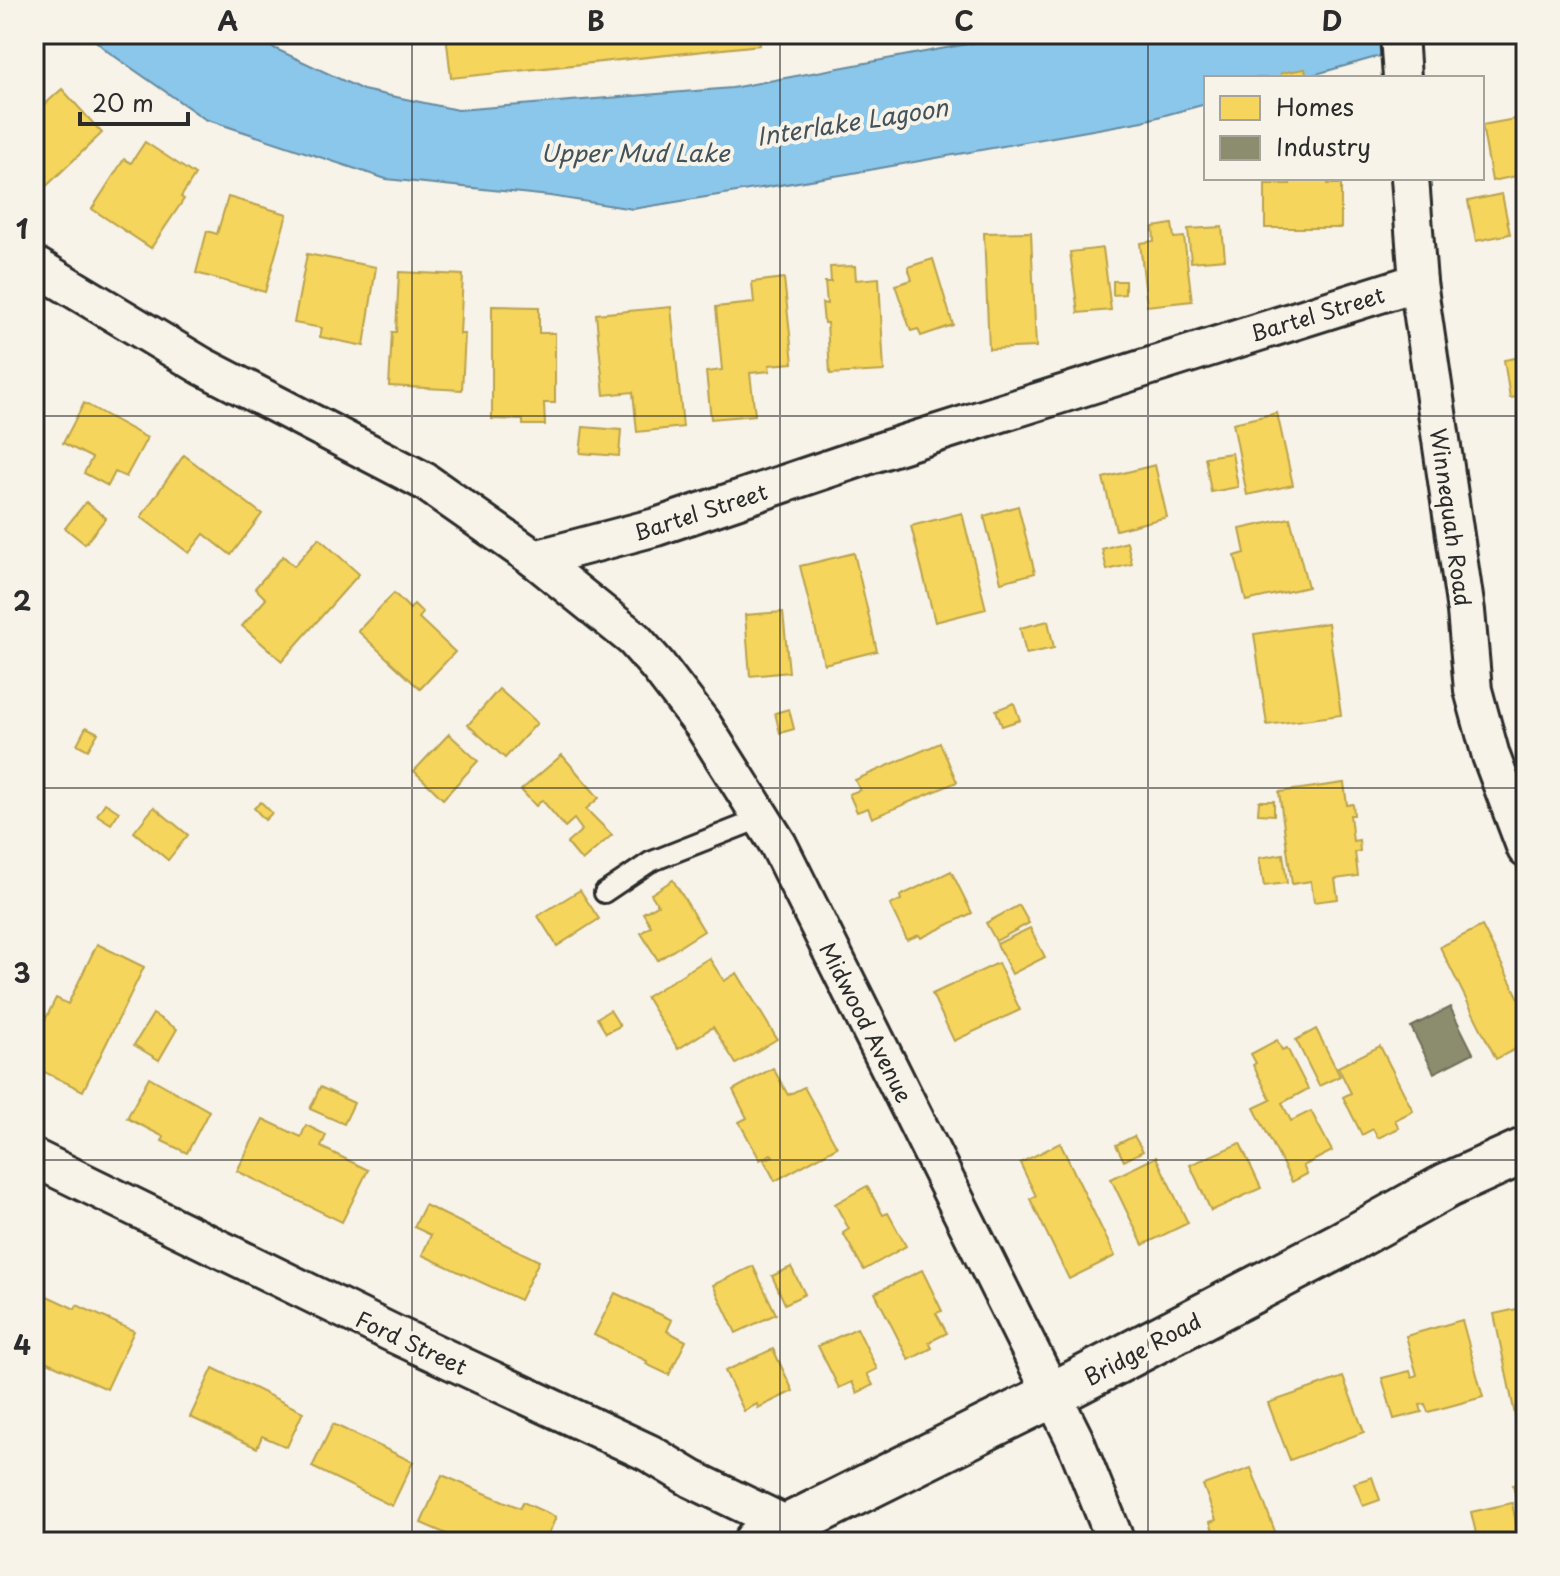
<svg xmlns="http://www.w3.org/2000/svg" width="1560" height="1576" viewBox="0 0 1560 1576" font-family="'Playpen Sans',sans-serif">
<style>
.water{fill:#8bc7eb;stroke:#65899e;stroke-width:2}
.homes{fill:#f6d55c;stroke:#b9a24d;stroke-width:2}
.industry{fill:#8c8c6e;stroke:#6f6f5a;stroke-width:2}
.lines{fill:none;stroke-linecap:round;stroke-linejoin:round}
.lane-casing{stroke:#2b2b2b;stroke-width:24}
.street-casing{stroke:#2b2b2b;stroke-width:42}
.secondary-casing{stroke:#2b2b2b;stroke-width:50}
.lane{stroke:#f7f3e8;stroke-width:18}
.street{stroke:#f7f3e8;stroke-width:36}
.secondary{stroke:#f7f3e8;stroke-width:44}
.grid{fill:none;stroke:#2b2b2b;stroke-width:2;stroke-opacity:0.55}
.labels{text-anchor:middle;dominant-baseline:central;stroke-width:8;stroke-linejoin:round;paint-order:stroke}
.street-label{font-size:22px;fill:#2b2b2b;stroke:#f7f3e8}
.water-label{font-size:24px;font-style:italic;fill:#43525b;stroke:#f7f3e8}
.neatline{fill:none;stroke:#2b2b2b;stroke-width:3}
.grid-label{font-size:26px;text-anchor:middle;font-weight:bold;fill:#2b2b2b}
</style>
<rect width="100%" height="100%" fill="#f7f3e8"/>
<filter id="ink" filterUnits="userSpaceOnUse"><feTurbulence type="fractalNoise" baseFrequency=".0125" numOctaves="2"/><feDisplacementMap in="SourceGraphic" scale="16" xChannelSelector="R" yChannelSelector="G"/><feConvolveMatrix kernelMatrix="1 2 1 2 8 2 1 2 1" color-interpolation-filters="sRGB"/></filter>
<g filter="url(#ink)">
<polygon class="water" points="88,34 244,34 363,90 458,110 732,88 1021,34 1458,34 1302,78 1206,78 1206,104 1143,121 847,174 633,209 550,196 386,179 205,119 107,51"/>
<g class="homes">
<polygon points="446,34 759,34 760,45 451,78"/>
<polygon points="1526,51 1526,91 1525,92 1517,53"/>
<polygon points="1305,69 1307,78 1282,78 1281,73"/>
<polygon points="62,89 102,133 34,198 34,114"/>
<polygon points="1526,117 1526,174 1492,181 1482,125"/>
<polygon points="145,142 195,175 181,197 184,199 151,248 92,209 124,159 131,163"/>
<polygon points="1290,178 1328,178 1328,184 1341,184 1341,228 1265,228 1265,184 1290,184"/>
<polygon points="1502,194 1510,234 1476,241 1468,201"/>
<polygon points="228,197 287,214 265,292 196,273 207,231 217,234"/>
<polygon points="1172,224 1174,238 1184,237 1192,301 1147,306 1140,243 1154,241 1153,227"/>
<polygon points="1222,227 1225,259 1191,262 1188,229"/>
<polygon points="1031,232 1036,347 989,349 984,233"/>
<polygon points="1103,248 1111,310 1078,313 1070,252"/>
<polygon points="307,254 376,267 364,346 320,337 322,328 294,323"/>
<polygon points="933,259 953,325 921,336 918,329 911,331 895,285 912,280 908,267"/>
<polygon points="855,266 856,280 879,278 884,371 830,374 827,323 824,323 822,303 827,304 825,282 831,282 830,267"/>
<polygon points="399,272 463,275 460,334 465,334 462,390 389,386 392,332 396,332"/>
<polygon points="784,278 793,363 769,365 770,371 750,373 755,415 711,419 706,372 722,370 716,307 754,303 752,282"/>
<polygon points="1113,281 1125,281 1125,294 1113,295"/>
<polygon points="492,306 539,307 539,333 555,333 555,403 544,403 545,425 523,425 523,420 492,419"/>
<polygon points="671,307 683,427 637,432 633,392 604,395 596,314"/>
<polygon points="1526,356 1526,396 1510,398 1504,360"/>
<polygon points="84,403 147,438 126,477 115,472 108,486 84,473 92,458 63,443"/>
<polygon points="1277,413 1293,485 1247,495 1233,423"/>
<polygon points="583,427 621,430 619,456 580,453"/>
<polygon points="1232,453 1238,487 1211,492 1205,457"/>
<polygon points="184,455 262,514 231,555 204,534 189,553 141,517"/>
<polygon points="1155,465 1167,517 1116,530 1103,478"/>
<polygon points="86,502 106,518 85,544 65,528"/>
<polygon points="1018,506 1035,573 1001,582 984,516"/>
<polygon points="962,513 986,609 935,622 911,526"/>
<polygon points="1290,518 1308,587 1246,601 1235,556 1245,553 1240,529"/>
<polygon points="319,538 359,574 282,661 242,626 266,599 255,588 283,556 294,566"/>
<polygon points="1127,542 1132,564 1107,570 1102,549"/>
<polygon points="854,553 877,651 824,664 800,566"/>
<polygon points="394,593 410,609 414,604 423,613 419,618 455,652 420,689 358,631"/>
<polygon points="783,612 789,672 750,676 745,615"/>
<polygon points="1048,621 1054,648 1026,654 1020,628"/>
<polygon points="1328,623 1341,715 1267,725 1254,634"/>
<polygon points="499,689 537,723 505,758 468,725"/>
<polygon points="1014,703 1020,720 1002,726 996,710"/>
<polygon points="789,709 794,729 780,733 775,713"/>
<polygon points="86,727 98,733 88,750 77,744"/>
<polygon points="449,734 478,761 443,799 414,771"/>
<polygon points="940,743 957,782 872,818 868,808 857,812 849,794 860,790 855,780"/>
<polygon points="562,755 599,798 586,809 612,835 582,861 567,843 582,830 574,819 565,827 542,800 536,806 521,790"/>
<polygon points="1344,783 1347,805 1353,804 1354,815 1350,815 1353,841 1359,840 1360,851 1355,852 1358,876 1335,879 1338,899 1314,902 1311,881 1292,884 1279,792"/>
<polygon points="1259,801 1274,801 1274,815 1258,814"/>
<polygon points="261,802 272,813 265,820 254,808"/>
<polygon points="105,803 119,812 111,824 97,815"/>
<polygon points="154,807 188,835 168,860 134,832"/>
<polygon points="1283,854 1287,883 1264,886 1259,858"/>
<polygon points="951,871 972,913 921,938 919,935 907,940 890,905 901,900 900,896"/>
<polygon points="673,880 704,931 658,960 641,933 651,926 643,913 658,905 651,894"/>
<polygon points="580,890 599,919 557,946 538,916"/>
<polygon points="1019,905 1029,923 996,941 986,923"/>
<polygon points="1482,926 1526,1012 1526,1044 1496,1059 1440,947"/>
<polygon points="1030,928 1045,957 1012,974 997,944"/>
<polygon points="97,944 144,967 83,1091 34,1067 34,1015 45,1020 56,998 68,1004"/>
<polygon points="709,958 724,981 737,973 777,1039 736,1064 713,1027 678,1049 646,997"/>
<polygon points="998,963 1020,1010 954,1041 932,994"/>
<polygon points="610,1010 620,1026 606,1033 597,1018"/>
<polygon points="153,1014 177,1029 159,1060 134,1045"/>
<polygon points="1316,1029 1340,1076 1319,1086 1296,1040"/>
<polygon points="1277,1040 1282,1050 1287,1048 1308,1089 1282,1103 1291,1121 1311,1111 1332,1151 1303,1166 1307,1174 1292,1182 1254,1108 1271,1100 1253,1065 1256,1063 1251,1054"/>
<polygon points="1380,1046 1413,1111 1395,1120 1399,1128 1378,1138 1373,1129 1362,1135 1343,1097 1351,1093 1338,1067"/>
<polygon points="773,1068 788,1095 804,1087 837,1147 775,1181 764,1160 773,1156 771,1154 760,1160 739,1122 747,1118 733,1090"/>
<polygon points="149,1077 209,1111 187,1153 162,1141 164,1137 127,1118"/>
<polygon points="320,1087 354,1103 344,1124 310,1109"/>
<polygon points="263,1119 301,1137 306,1125 326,1135 321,1147 368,1170 342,1222 237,1171"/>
<polygon points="1134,1136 1143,1151 1124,1161 1116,1145"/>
<polygon points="1060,1143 1115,1256 1069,1279 1030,1199 1036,1196 1020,1163"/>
<polygon points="1240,1143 1261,1188 1211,1211 1190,1165"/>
<polygon points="1156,1157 1188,1223 1143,1245 1111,1179"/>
<polygon points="867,1186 883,1215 888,1213 906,1246 864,1270 843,1233 849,1229 835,1204"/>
<polygon points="425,1205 539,1261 520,1300 422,1255 431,1235 414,1227"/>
<polygon points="753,1266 776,1314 736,1333 713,1285"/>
<polygon points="791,1267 805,1294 785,1304 772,1276"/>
<polygon points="922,1270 942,1311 936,1313 947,1333 929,1342 932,1348 909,1360 875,1293"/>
<polygon points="615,1293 672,1320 667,1331 686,1341 669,1375 646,1364 647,1361 594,1335"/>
<polygon points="45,1295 75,1309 77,1305 134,1331 107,1389 34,1356 34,1319"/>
<polygon points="1526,1307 1526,1413 1515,1415 1494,1314"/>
<polygon points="1462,1320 1483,1397 1428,1412 1425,1404 1420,1405 1422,1412 1394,1419 1382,1378 1410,1371 1412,1377 1417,1375 1406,1336"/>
<polygon points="857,1328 877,1369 867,1374 873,1385 857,1393 852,1382 839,1388 818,1346"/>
<polygon points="773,1349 793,1391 758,1408 757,1404 744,1411 725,1371"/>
<polygon points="213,1368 303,1412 287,1447 262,1436 257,1448 190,1417"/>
<polygon points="1343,1377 1364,1432 1290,1460 1268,1403"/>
<polygon points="333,1424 413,1462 392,1506 312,1467"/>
<polygon points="1251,1468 1279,1542 1217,1542 1210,1522 1216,1520 1203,1485"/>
<polygon points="442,1475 520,1508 523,1502 556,1517 545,1542 465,1542 421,1523"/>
<polygon points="1372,1477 1380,1500 1363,1506 1354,1483"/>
<polygon points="1526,1482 1526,1534 1525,1535 1513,1485"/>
<polygon points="1512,1503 1520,1542 1478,1542 1471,1512"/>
</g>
<polygon class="industry" points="1450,1007 1473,1053 1434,1073 1411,1027"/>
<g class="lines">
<g class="lane-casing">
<polyline id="lane" points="604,893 650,862 762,818"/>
</g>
<g class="street-casing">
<g id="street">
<polyline points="1399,34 1402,78"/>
<polyline points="1410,178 1418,282 1466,611 1473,690 1491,756 1526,849"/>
<polyline points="34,265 202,366 424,481 535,559 634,639 657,665 703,725 778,844 1074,1438 1116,1542"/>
<polyline points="535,559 656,527 887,449 1418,282"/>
<polyline points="34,1158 394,1334 649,1453 692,1479 789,1526"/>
</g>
</g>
<g class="secondary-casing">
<polyline id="secondary" points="756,1542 1052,1395 1340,1245 1448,1185 1526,1150"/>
</g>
<use href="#lane" class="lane"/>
<use href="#street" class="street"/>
<use href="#secondary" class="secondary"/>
</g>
</g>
<path class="grid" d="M412 34V1542M780 34V1542M1148 34V1542M34 416H1526M34 788H1526M34 1160H1526"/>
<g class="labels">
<g class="street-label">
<text transform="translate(1317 313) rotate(-17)">Bartel Street</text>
<text transform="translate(700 511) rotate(-18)">Bartel Street</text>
<text transform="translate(1452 517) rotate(82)">Winnequah Road</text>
<text transform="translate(867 1022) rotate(63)">Midwood Avenue</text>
<text transform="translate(412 1342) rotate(25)">Ford Street</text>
<text transform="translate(1142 1348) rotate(-28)">Bridge Road</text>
</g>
<g class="water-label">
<text transform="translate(852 121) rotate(-9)">Interlake Lagoon</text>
<text x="635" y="152">Upper Mud Lake</text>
</g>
</g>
<rect width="1560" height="1576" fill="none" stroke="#f7f3e8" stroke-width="88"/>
<rect x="1204" y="76" width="280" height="104" fill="#f7f3e8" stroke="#a5a39c" stroke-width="2"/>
<rect x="1220" y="96" width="40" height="24" fill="#f6d55c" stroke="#a5a39c" stroke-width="2"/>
<text x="1276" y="116" font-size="24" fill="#2b2b2b">Homes</text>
<rect x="1220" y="136" width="40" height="24" fill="#8c8c6e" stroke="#a5a39c" stroke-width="2"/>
<text x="1276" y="156" font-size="24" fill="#2b2b2b">Industry</text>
<path d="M80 112v12h108v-12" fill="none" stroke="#2b2b2b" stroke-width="4"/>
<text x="92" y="112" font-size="24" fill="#2b2b2b" stroke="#f7f3e8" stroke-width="6" paint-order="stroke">20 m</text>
<rect x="44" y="44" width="1472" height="1488" class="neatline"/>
<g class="grid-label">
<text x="228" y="31">A</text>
<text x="596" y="31">B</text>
<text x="964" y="31">C</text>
<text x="1332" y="31">D</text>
<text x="22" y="239">1</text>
<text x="22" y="611">2</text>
<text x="22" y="983">3</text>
<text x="22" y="1355">4</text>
</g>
</svg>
